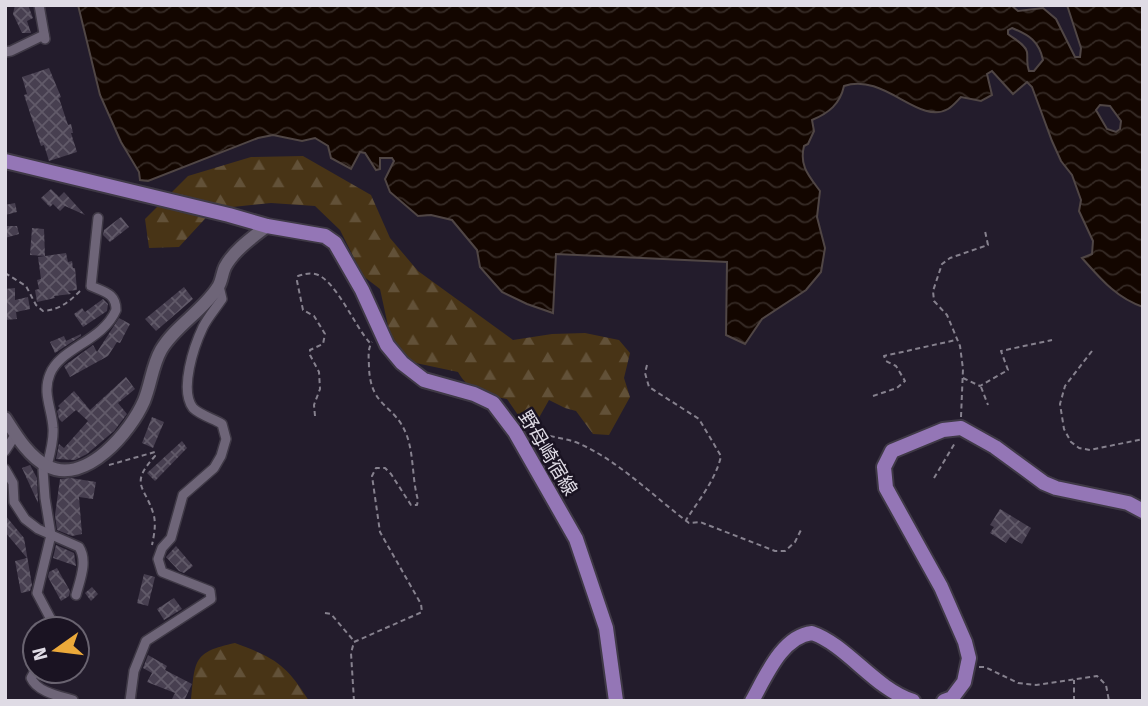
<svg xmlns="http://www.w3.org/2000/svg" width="1148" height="706" viewBox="0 0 1148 706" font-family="'Fira Sans','Noto Sans JP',sans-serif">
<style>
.forest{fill:url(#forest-firs)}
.water{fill:url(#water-waves);stroke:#504645;stroke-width:2;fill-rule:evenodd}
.building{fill:url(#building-cross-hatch)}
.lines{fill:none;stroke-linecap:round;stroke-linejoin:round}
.minor-casing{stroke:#3f3946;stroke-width:12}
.tertiary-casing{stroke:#3f3946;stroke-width:16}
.primary-casing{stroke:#3f3946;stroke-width:18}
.path{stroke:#86818e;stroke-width:2;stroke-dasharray:5 3.5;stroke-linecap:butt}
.minor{stroke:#6e6578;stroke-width:9}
.tertiary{stroke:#6e6578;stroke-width:12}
.primary{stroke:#9476b6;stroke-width:14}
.labels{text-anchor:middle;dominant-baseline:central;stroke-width:5;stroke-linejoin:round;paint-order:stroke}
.street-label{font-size:19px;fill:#dfdbe5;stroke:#1a1322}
</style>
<defs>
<pattern id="forest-firs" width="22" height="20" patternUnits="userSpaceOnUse" patternTransform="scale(1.75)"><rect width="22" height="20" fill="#483416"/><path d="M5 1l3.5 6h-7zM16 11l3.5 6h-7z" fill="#625138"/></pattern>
<pattern id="water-waves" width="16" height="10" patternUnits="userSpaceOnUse" patternTransform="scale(1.75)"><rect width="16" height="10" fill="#130600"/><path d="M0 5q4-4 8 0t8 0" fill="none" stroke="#352a25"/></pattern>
<pattern id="building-cross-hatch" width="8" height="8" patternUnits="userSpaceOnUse" patternTransform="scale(1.75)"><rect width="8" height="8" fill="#473f50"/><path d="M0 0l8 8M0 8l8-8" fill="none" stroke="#615a69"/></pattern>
</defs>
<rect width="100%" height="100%" fill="#231c2c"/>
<g class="forest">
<path d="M303 156 371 195 390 238 418 271 513 340 552 334 585 333 619 340 630 353 624 378 630 397 609 435 593 434 576 411 565 408 549 400 536 423 525 425 507 399C486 395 469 392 458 372L411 362 390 335 380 289 363 276 340 230 315 206 271 203 214 209 179 247 149 248 145 219 188 176 251 157Z"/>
<path d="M235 643C275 658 286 664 309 701H191C195 660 193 652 235 643Z"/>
</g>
<path class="water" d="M78 5H1011L1018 11 1043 8 1056 19 1075 57H1080L1081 48 1067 5H1143V307C1116 298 1100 278 1082 258L1092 254 1093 241 1079 211 1081 200 1072 175 1061 161 1052 141 1032 87 1027 82 1013 94 992 71 987 74 992 95 981 101 961 97C957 101 953 106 948 109 919 126 884 72 844 86 840 104 829 113 812 120L814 131 808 144 804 146C799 166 809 176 820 191L817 217 825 248 821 272 806 290 762 319 745 344 726 335 727 262 556 254 553 313 527 304 502 292 480 267 477 250 452 220 431 215 418 216 390 192 385 179 394 161 392 158H380V169L376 170 365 153 360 152 351 169 331 158 328 146 315 138 302 141 273 135 258 138 148 181 140 180 139 172 121 142 100 95ZM1012 28C1029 35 1039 41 1043 60L1034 71H1029C1026 64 1028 59 1027 52 1025 44 1014 39 1008 34V30ZM1100 105 1110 106 1121 121 1120 129 1116 132 1107 129 1096 110Z"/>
<g class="building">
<polygon points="15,5 28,5 33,18 27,21 31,33 22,33 13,14"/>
<polygon points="49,68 61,97 59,98 68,125 71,124 73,133 71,133 77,152 49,161 44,145 41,146 24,95 27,94 22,77"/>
<polygon points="51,189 59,197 64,192 85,215 65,206 60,211 53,204 50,207 41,198"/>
<polygon points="15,203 17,212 5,215 5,205"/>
<polygon points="121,217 129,227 110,242 103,235 104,230"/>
<polygon points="5,226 17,226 19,234 5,238"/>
<polygon points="32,228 44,229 45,256 30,255"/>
<polygon points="66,253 68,262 72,261 73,268 75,268 77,290 68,291 71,294 54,296 55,298 37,302 35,290 39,289 37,280 41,279 38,257"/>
<polygon points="184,287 193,299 156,331 145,319"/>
<polygon points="15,288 15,300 28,297 30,309 16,312 17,319 5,320 5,289"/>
<polygon points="103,299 108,304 107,311 83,327 74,314 82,308 85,312"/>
<polygon points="119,318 130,324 120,343 117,342 108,356 70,377 64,366 93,345 97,352"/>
<polygon points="81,334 81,336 55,353 50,342 64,336 66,341"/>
<polygon points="126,377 135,389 118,403 127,414 114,431 87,454 75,460 56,459 59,444 64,448 88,421 76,410 62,422 59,419 57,411 60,408 58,406 74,391 90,410"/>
<polygon points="152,417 164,422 153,448 142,443"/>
<polygon points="182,441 187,448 155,481 147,473"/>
<polygon points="30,465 37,478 38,503 22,468"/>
<polygon points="71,478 96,482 93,499 79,497 82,534 72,536 57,530 55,515 60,479"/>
<polygon points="1000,509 1031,528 1022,544 1010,537 1006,543 990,533 994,527 990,525"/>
<polygon points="5,515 24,538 32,585 30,591 21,593 15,561 27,558 5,532"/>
<polygon points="56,545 74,553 76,566 53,558"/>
<polygon points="176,546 193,566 184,573 179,571 166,557"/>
<polygon points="57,568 70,591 69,596 61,601 48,577 49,572"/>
<polygon points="144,574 155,577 148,606 137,603"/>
<polygon points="92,587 98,594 91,601 85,593"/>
<polygon points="174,598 182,609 164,620 157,609"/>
<polygon points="148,655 167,666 165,670 192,684 184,701 171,701 175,693 147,682 152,673 143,668"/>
</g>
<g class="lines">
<g class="minor-casing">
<g id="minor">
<polyline points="39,5 45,39"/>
<polyline points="5,52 11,51 44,35"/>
<polyline points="5,451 16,434"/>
<polyline points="44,464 43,470 45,498 51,535 37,593 56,629"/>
<path d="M47 466C50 454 54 440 53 428 52 409 42 393 50 374 60 348 103 341 116 310 116 293 104 292 91 286L98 218"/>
<path d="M5 469 13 483 14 502 25 519 38 529 79 547C88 561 80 580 76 595"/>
<path d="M35 671 31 678C37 692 59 696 73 700"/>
<path d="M130 701 134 671 146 641 211 599 210 591 162 572 158 559 162 548 171 538 183 495 214 468 221 456 226 439 222 424C214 419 200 415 193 408 179 390 194 346 203 327 208 317 216 308 222 299L219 286"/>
</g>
</g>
<g class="tertiary-casing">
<path id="tertiary" d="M5 418C16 435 28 456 47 466 86 486 131 431 144 401 151 384 152 366 161 350 175 326 203 311 218 287 222 281 222 273 225 267 234 250 253 237 267 226"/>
</g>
<g class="primary-casing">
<g id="primary">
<polyline points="5,161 229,215 267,226 325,236 335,243 362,290 387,345 402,363 424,380 474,394 493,403 515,432 576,539 606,628 616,701"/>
<path d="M752 701C765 678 782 636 812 633 847 645 875 689 913 701"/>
<polyline points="944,701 952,698 964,682 969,658 965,642 941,587 886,488 884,467 892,451 943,430 961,428 995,447 1044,483 1056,488 1128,503 1143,511"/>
</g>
</g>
<g class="path">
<path d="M5 273 26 286 36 305 43 311C60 310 70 301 81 290"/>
<polyline points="1092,351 1065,386 1060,404 1064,429 1071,442 1079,448 1090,450 1143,439"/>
<path d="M647 365 645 373 649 387 699 419 721 456C716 479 699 500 686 520"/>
<polyline points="963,378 980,386 1008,370 1001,351 1052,340"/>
<polyline points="981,387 988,405"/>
<polyline points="873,396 897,388 905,381 896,366 886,361 884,356 956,340"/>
<path d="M315 416 314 405 320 389 319 372 310 355V350L323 344 325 334 314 316 303 310 297 281 298 276C304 274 309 273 315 274 335 278 355 327 370 343"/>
<polyline points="961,417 963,369 960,346 947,315 934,301 933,291 942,264 950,258 988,245 985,231"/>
<path d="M527 425C542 438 560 436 578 443 619 461 653 496 689 523L700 522 775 551H785L795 542 802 528"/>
<path d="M109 465 155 452V456C128 486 146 486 154 516 156 525 154 536 152 545"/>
<polyline points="934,478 955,443"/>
<polyline points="325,613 331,614 354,641"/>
<polyline points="979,667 985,667 1018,683 1036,685 1097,676 1106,685 1109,701"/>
<path d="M354 701 351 653 354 642 422 612 421 604 380 532 372 476 376 468H385L391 474 411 505H417L418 500C412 479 414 456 407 436 395 403 371 409 369 368 369 358 367 350 372 342"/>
<polyline points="1074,701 1074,680"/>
</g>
<use href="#minor" class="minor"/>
<use href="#tertiary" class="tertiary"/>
<use href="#primary" class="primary"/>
</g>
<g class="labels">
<g class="street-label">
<text transform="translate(548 453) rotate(59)">野母崎宿線</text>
</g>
</g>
<rect width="1148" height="706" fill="none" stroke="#dfdbe5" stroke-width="14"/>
<g transform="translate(56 650) rotate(256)"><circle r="33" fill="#1a1322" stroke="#696370" stroke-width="2"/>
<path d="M0-5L12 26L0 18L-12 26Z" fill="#eca93a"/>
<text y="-10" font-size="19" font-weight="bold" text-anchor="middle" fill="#dfdbe5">N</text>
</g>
</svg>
